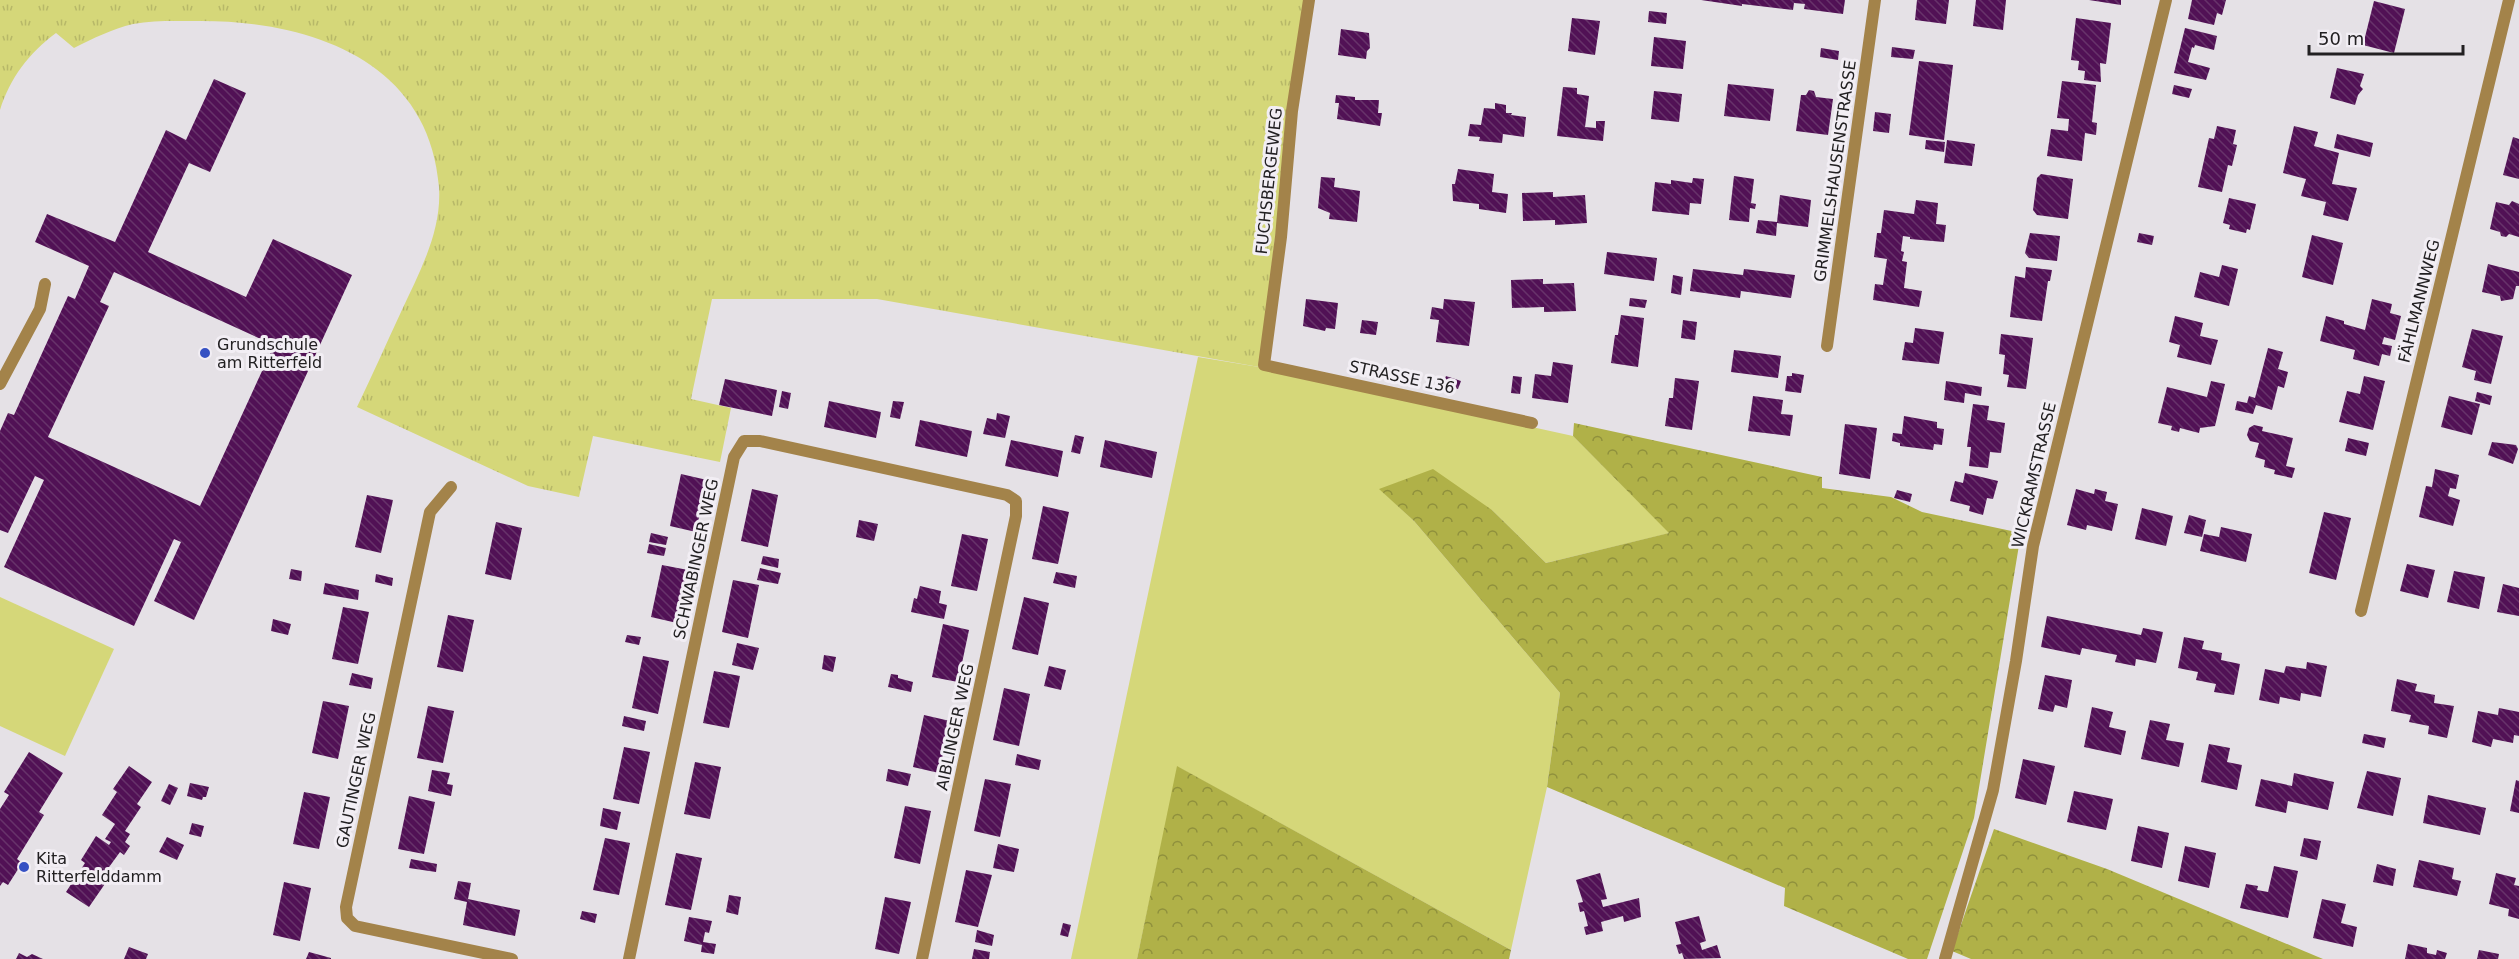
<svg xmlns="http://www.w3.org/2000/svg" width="2519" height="959" viewBox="0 0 2519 959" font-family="'DejaVu Sans',sans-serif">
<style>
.grass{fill:#d5d779}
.forest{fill:url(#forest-crowns)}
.park{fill:url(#park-tufts)}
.building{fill:url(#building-back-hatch);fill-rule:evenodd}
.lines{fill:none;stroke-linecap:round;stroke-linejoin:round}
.minor{stroke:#a3834a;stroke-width:12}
.poi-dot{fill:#3651c3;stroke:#f2eef4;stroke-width:2}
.labels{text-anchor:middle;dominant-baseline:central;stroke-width:6;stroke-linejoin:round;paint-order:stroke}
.street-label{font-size:16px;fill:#222022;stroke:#f2eef4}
.poi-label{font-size:16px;fill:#222022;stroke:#f2eef4;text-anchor:start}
</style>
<defs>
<pattern id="forest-crowns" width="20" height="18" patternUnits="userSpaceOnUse" patternTransform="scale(1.5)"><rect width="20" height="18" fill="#b0b148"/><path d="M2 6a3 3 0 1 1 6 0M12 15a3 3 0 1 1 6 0" fill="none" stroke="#8f903c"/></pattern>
<pattern id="park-tufts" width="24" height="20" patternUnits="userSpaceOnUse" patternTransform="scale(1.5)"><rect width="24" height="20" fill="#d5d779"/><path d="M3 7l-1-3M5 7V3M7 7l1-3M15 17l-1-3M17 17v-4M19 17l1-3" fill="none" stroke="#b7b868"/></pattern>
<pattern id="building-back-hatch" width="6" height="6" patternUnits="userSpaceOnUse" patternTransform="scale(1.5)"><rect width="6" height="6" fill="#511155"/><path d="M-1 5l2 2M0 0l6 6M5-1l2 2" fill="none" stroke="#67336a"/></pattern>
</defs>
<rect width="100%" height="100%" fill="#e5e1e6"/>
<g class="grass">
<polygon points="1198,357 1259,367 1573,436 1670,533 1546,563 1492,510 1380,489 1414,521 1560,693 1547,787 1511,950 1178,767 1137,959 1071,959"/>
<polygon points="0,597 114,649 65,756 0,726"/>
</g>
<g class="forest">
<polygon points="1574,423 1822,477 1822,488 1891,497 1922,512 2021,533 1974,818 1927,959 1908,959 1784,906 1785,888 1547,787 1560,693 1414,521 1379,489 1433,469 1492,510 1546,563 1669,533 1573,436"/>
<polygon points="1177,766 1511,950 1509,959 1137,959"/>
<polygon points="1994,829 2107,869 2323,959 1971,959 1952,951"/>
</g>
<path class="park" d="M0 0H1305L1259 367 877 299H712L691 399 731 408 720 462 593 436 579 497 528 486 357 407C372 376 386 344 401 312 419 273 442 232 439 187 429 59 307 20 197 21 176 21 154 20 133 24 112 29 94 38 74 48L56 33C29 53 10 78 0 110Z"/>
<g class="building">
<polygon points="1701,0 1845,0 1843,14 1804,9 1805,4 1794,3 1793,10 1742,4 1742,6"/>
<polygon points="1917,0 1949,0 1946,24 1915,20"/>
<polygon points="1976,0 2006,0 2003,30 1973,26"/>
<polygon points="2089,0 2121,0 2121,5"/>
<polygon points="2192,0 2226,0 2222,15 2217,13 2214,25 2188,19"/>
<polygon points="2374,1 2405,9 2394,53 2363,45"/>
<polygon points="1649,11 1667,13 1666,24 1648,22"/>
<polygon points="1572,18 1600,21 1595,55 1568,51"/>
<polygon points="2076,18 2111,23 2106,64 2100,63 2101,82 2084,80 2085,71 2078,70 2079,61 2071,60"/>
<polygon points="2185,28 2217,36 2214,50 2195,45 2194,48 2192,47 2188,62 2210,68 2206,80 2174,73"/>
<polygon points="1341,29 1369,33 1370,48 1367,51 1366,59 1338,55"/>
<polygon points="1654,37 1686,41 1683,69 1651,66"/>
<polygon points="1892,47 1915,50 1913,59 1891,57"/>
<polygon points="1821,48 1839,51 1838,60 1820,57"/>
<polygon points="1919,61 1953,65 1944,140 1909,135"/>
<polygon points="2337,68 2364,74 2360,86 2363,89 2358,95 2355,105 2330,98"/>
<path d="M214 79 246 93 210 172 189 163 148 252 246 297 273 239 352 275 194 620 154 601 181 542 174 539 134 626 4 567 44 480 35 476 8 533 0 530V431L8 413 14 415 68 296 75 299 89 266 35 242 47 214 115 242 166 130 186 140ZM114 272 274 345 200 506 48 437 109 306 100 302Z"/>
<polygon points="2062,81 2096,85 2092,122 2097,123 2096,135 2085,133 2082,161 2047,156 2051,129 2068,131 2069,119 2057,118"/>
<polygon points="1728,84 1774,89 1770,121 1724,116"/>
<polygon points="2174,85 2192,89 2189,98 2172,94"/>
<polygon points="1563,87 1577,88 1577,94 1589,96 1585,127 1596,128 1596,121 1605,121 1603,141 1557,136"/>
<polygon points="1809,90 1814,91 1816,97 1833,99 1828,135 1796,131 1801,95 1806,95"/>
<polygon points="1654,91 1682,94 1679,122 1651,119"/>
<polygon points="1336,95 1355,97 1355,100 1379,100 1378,113 1382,113 1380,126 1337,119 1339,103 1335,103"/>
<polygon points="1495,103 1506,105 1506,113 1512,113 1511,115 1526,117 1524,137 1503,134 1502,143 1479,141 1480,137 1468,136 1470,124 1481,125 1484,108 1495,109"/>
<polygon points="1875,112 1891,114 1889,133 1873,131"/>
<polygon points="2217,126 2236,130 2233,144 2237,145 2232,166 2228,165 2222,192 2198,187 2209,138 2214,139"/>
<polygon points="2294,126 2318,132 2314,146 2339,153 2332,184 2357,188 2348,221 2323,215 2326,202 2301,196 2306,179 2283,173"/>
<polygon points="2337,134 2373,143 2370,157 2334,148"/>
<polygon points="2513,137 2519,139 2519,179 2503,175"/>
<polygon points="1926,140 1945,142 1944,152 1925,149"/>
<polygon points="1947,140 1975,144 1972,166 1944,163"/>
<polygon points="1458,169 1494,174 1492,192 1508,194 1506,213 1479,209 1479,204 1453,201 1452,184 1455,184"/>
<polygon points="2041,174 2073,179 2068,219 2037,215 2033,210 2037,178"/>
<polygon points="1734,176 1754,179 1751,203 1756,204 1755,209 1750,208 1749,222 1729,220"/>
<polygon points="1321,177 1335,178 1334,187 1360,191 1357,222 1329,219 1330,213 1318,208"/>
<polygon points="1693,178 1704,179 1701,204 1690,203 1689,215 1652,211 1655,182 1671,184 1671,180 1692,183"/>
<polygon points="1553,192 1553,197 1585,195 1587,223 1555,225 1555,220 1523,221 1522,193"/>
<polygon points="1780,195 1811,200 1808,227 1777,223 1776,236 1756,233 1758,220 1777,222"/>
<polygon points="2229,198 2256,204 2250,230 2247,229 2246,233 2229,229 2230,225 2223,223"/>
<polygon points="1916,200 1938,203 1936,224 1946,225 1944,242 1910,239 1910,237 1903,236 1901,251 1904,252 1902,261 1907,262 1904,288 1922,291 1919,307 1873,300 1875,284 1883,285 1887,259 1874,257 1877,233 1881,233 1884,210 1914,214"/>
<polygon points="2512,201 2519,204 2519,237 2509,234 2506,237 2501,236 2500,232 2490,229 2496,202 2509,205"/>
<polygon points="2030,233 2060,236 2057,261 2029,258 2025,253"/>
<polygon points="2139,233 2154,236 2152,245 2137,242"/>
<polygon points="2312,235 2343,243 2333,285 2302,277"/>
<polygon points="1607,252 1657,258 1654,281 1604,274"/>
<polygon points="2488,264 2519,272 2519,286 2516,286 2513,299 2501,301 2500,296 2482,292"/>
<polygon points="2222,265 2238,269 2229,306 2194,297 2200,272 2219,277"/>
<polygon points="2026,267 2052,270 2050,281 2048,281 2042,321 2010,317 2015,276 2025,278"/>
<polygon points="1693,269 1743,275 1744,269 1795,275 1791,298 1741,291 1740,298 1690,291"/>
<polygon points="1673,275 1683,277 1681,295 1671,293"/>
<polygon points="1543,279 1543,284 1574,283 1576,311 1544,312 1544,307 1512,308 1511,280"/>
<polygon points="1630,298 1647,300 1645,308 1629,306"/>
<polygon points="1306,299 1338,303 1335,329 1326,328 1325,331 1303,326"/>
<polygon points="1444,299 1475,302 1469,346 1436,342 1439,320 1430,319 1432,307 1443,309"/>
<polygon points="2372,299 2392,304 2390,313 2401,316 2395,340 2384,337 2382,344 2392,346 2390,356 2382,354 2379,366 2353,359 2355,350 2320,341 2326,316 2344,321 2344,324 2365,330"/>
<polygon points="1621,315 1644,318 1638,367 1611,363 1615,335 1618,335"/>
<polygon points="2175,316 2203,323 2200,336 2218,340 2211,365 2177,357 2180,345 2169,342"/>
<polygon points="1362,320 1378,322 1376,335 1360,333"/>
<polygon points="1683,320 1697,322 1695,340 1681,338"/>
<polygon points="1915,328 1944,332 1939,364 1902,360 1905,342 1913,343"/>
<polygon points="2472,329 2503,336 2491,384 2474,380 2476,371 2462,367"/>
<polygon points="2001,334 2033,338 2026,389 2007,387 2009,375 2003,374 2005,355 1999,354"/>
<polygon points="2268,348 2283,352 2278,369 2288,372 2284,388 2278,386 2272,410 2256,405 2253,414 2235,410 2237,401 2247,403 2249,396 2255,398"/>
<polygon points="1734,350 1781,356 1778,378 1731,372"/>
<polygon points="1553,362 1573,365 1568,403 1532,398 1535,374 1551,376"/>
<polygon points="1395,368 1419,374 1417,383 1393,377"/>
<polygon points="1792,373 1804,375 1801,393 1785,391 1787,376 1792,376"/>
<polygon points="1446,376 1461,381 1458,389 1443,384"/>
<polygon points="1513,376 1522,377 1520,394 1511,393"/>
<polygon points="2364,376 2385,381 2373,430 2339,422 2347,391 2360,394"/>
<polygon points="1675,378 1699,381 1692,430 1665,426 1669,398 1673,398"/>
<polygon points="725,379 777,390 772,416 719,405"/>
<polygon points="1946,381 1982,387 1981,396 1965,393 1964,403 1944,400"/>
<polygon points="2211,381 2225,384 2215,426 2200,428 2199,433 2180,428 2179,432 2171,430 2172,426 2158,423 2167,387 2207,397"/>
<polygon points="782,391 791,393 788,409 779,407"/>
<polygon points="2477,392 2492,396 2490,405 2475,401"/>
<polygon points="1753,396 1783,400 1781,414 1793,415 1790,436 1748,431"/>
<polygon points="2449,396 2480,404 2472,435 2441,427"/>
<polygon points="829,401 881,412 876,438 824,427"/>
<polygon points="893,401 904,402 900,419 890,417"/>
<polygon points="1973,404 1989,406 1987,420 2005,423 2001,453 1990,452 1988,468 1969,466 1971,447 1967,447"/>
<polygon points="997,413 1010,416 1005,438 983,434 987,418 996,420"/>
<polygon points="1904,416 1937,422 1937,428 1944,429 1942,445 1934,444 1933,450 1900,446 1900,443 1892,441 1893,433 1902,434"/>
<polygon points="920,420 972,431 967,457 915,446"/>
<polygon points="1845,424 1877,428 1870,479 1839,474"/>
<polygon points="2254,425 2263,427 2262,431 2293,438 2286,466 2295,468 2292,478 2274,474 2275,470 2264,467 2265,460 2255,457 2259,443 2250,441 2247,435 2249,428"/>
<polygon points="1075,435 1084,437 1080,454 1071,452"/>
<polygon points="2348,438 2369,443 2366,456 2345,451"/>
<polygon points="1011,440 1063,451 1058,477 1005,466"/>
<polygon points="1105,440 1157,452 1152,478 1100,467"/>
<polygon points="2492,442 2516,445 2518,449 2513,464 2488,455"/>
<polygon points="2435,469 2459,475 2456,489 2450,488 2448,496 2460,500 2453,526 2419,517 2426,486 2432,487"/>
<polygon points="1965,473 1998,481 1993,499 1987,498 1983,515 1969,511 1970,506 1950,501 1955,481 1963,483"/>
<polygon points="681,474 707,480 696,532 670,526"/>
<polygon points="752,489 778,495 768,547 741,541"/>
<polygon points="2076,489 2094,494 2095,489 2107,492 2105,501 2118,504 2112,531 2087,525 2086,530 2067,525"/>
<polygon points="1897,490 1912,494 1910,502 1894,498"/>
<polygon points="367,495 393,500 381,553 355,547"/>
<polygon points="1043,506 1069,512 1058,564 1032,559"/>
<polygon points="2142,508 2173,516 2166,546 2135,539"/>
<polygon points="2324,512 2351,518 2336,580 2309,573"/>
<polygon points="2189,515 2206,520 2202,537 2184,533"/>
<polygon points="859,520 878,524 874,541 856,537"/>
<polygon points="496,522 522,528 511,580 485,574"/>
<polygon points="2221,527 2252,534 2246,562 2200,551 2204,534 2219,537"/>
<polygon points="651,533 668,537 666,545 649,542"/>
<polygon points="962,534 988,539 977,591 951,586"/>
<polygon points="649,544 666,548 664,556 647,553"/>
<polygon points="763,556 779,559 778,568 761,564"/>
<polygon points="2407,564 2435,570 2428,598 2400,591"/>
<polygon points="662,565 688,570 677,623 651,617"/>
<polygon points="760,568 781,573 778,584 757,580"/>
<polygon points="291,569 302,571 301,581 289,579"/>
<polygon points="2454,571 2485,577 2479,609 2447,602"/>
<polygon points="1056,572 1077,576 1075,588 1053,583"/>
<polygon points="376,574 393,578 392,586 375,582"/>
<polygon points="733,580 759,585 748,638 722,632"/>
<polygon points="325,583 359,590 358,600 323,594"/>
<polygon points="2503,584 2519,588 2519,616 2497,612"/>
<polygon points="920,586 941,591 939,603 947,605 944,619 911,612 914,598 917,599"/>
<polygon points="1024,597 1049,603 1038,655 1012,649"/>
<polygon points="343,607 369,612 358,664 332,659"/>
<polygon points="448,615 474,620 463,672 437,667"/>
<polygon points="2047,616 2141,635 2143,628 2163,632 2156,663 2136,659 2135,666 2115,662 2117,655 2082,648 2080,655 2041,647"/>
<polygon points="273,619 291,624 288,635 271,631"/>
<polygon points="943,624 969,630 958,682 932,677"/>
<polygon points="627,635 641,637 639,645 625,642"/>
<polygon points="2184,637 2204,641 2202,649 2222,653 2221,660 2240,664 2234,695 2214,692 2216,684 2196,680 2198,672 2178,668"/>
<polygon points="737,643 759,648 753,670 732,665"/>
<polygon points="824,655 836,657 833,672 822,669"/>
<polygon points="643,656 669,661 658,714 632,708"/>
<polygon points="2307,662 2327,666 2321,697 2301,693 2300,701 2280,697 2279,704 2259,700 2265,669 2284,673 2286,666 2306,669"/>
<polygon points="1049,666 1066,670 1061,690 1044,686"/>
<polygon points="714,671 740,676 729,728 703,723"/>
<polygon points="352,673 373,678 371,689 349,685"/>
<polygon points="891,674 898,675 898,678 913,682 911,692 888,687"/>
<polygon points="2045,675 2072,680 2067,708 2055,705 2053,712 2038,709"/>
<polygon points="2397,679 2417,684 2415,691 2435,695 2434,703 2454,706 2447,738 2428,734 2429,726 2409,722 2411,715 2391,711"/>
<polygon points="1004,688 1030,694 1019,746 993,740"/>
<polygon points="323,701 349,706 338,759 312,753"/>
<polygon points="428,706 454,711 443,763 417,758"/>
<polygon points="2092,707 2113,712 2109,727 2126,731 2121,755 2084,747"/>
<polygon points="2499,708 2519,712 2519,736 2514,735 2513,743 2493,739 2491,747 2472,742 2478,711 2498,715"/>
<polygon points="924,715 950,721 939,773 913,767"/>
<polygon points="624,716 646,721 644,731 622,726"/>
<polygon points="2150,720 2170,724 2166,740 2184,743 2179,767 2141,759"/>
<polygon points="2364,734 2386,738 2384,748 2362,743"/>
<polygon points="2209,744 2230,748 2227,762 2242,765 2237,790 2201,782"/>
<polygon points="624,747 650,752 639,804 613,799"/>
<polygon points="29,752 63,773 39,812 44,815 17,859 22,863 8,885 3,882 0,886 0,809 9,795 4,792"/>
<polygon points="1017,754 1041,760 1039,770 1015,765"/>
<polygon points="2023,759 2055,766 2046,805 2015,798"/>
<polygon points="695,762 721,767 710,819 684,814"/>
<polygon points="129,766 152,782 137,804 141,807 125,831 130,834 125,842 130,846 124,855 120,852 104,874 109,878 89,907 66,892 85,863 81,860 96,836 109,845 111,842 105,839 115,824 102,815 117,792 113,789"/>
<polygon points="888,769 911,774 908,786 886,781"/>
<polygon points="432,770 450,773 447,784 453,785 451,796 428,791"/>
<polygon points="2367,771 2401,778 2393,816 2357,808"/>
<polygon points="2294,773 2334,782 2328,810 2288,801 2286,813 2255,806 2261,779 2292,786"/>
<polygon points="985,779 1011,784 1000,837 974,831"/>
<polygon points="2516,780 2519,781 2519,813 2510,811"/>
<polygon points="190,783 209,787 206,797 203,797 202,800 187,796"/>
<polygon points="169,784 178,788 170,805 161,801"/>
<polygon points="2074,791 2113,799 2106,830 2067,822"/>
<polygon points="304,792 330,797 319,849 293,844"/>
<polygon points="2428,795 2486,808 2480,835 2423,823"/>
<polygon points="409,796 435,802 424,854 398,849"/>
<polygon points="905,806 931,811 920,864 894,858"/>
<polygon points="603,808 621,812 617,830 600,826"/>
<polygon points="192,823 204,826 201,837 189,834"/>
<polygon points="2138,826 2169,833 2162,868 2131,861"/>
<polygon points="167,837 184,845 177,860 159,852"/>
<polygon points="605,838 630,843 619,895 593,890"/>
<polygon points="2304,838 2321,841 2317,860 2300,856"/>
<polygon points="998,844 1019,849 1014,872 993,868"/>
<polygon points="2185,846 2216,853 2209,888 2178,881"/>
<polygon points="676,853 702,858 691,910 665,905"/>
<polygon points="411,859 437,864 436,872 409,868"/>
<polygon points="2419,860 2454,868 2452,879 2461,881 2457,896 2413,887"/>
<polygon points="2377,864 2396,869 2393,886 2373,882"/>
<polygon points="2274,866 2298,871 2288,918 2240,908 2246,884 2258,886 2257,890 2268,892"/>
<polygon points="966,870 992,875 978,927 955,922"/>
<polygon points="1600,873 1607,899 1601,900 1603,907 1639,898 1641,917 1624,922 1623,916 1601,922 1603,931 1586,935 1584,927 1588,926 1584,911 1580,912 1578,903 1583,902 1576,880"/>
<polygon points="2496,873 2516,878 2514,885 2519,886 2519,919 2508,916 2509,909 2489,904"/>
<polygon points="458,881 471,883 468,899 520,910 515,936 463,925 467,902 454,899"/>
<polygon points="284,882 311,888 300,941 273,935"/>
<polygon points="729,895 741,897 738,915 726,912"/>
<polygon points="885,897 911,902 899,954 875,949"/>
<polygon points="2322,899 2346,904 2341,923 2357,927 2353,947 2313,938"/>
<polygon points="582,911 597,914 595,923 580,919"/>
<polygon points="1699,916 1706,941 1700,943 1702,950 1717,945 1721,958 1684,959 1682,953 1679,954 1676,945 1681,944 1675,922"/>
<polygon points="689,917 712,921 709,933 705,932 703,942 716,944 714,954 701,952 702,945 684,941"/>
<polygon points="1063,923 1071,925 1068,937 1060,935"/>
<polygon points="977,930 994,935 992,946 975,942"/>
<polygon points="2408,944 2427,948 2427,953 2436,955 2437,950 2447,953 2445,959 2405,959"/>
<polygon points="129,947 148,954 146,959 124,959"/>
<polygon points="974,949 990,952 989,959 972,959"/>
<polygon points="2479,950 2499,954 2498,959 2477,959"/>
<polygon points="309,952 331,958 331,959 306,959"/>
<polygon points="19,953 27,957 32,954 43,959 16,959"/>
</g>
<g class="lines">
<g class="minor">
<polyline points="1309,0 1292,111 1281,237 1264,365 1532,423"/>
<polyline points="1827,346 1875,0"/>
<polyline points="0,384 40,309 45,284"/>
<polyline points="451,487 430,512 346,907 347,918 355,926 512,959"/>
<polyline points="2361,611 2509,0"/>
<polyline points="629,959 734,457 744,441 760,441 1007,495 1016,501 1016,516 922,959"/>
<polyline points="1945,959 1993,790 2016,661 2033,546 2166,0"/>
</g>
</g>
<g class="poi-dot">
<circle cx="205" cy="353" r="6"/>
<circle cx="24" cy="867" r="6"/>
</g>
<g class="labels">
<g class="street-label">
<text transform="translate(1835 171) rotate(-82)">GRIMMELSHAUSENSTRASSE</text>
<text transform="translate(1269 181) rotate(-84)">FUCHSBERGEWEG</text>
<text transform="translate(2419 301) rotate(-76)">FÄHLMANNWEG</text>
<text transform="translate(1402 377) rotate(12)">STRASSE 136</text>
<text transform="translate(2034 475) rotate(-77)">WICKRAMSTRASSE</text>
<text transform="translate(696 559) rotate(-78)">SCHWABINGER WEG</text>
<text transform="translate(955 727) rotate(-78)">AIBLINGER WEG</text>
<text transform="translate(356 780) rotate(-78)">GAUTINGER WEG</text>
</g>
<g class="poi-label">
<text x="217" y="344">Grundschule<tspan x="217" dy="18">am Ritterfeld</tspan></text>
<text x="36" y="858">Kita<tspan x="36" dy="18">Ritterfelddamm</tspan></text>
</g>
</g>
<path d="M2309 45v9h154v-9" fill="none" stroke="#222022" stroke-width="3"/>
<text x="2318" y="45" font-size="18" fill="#222022" stroke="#f2eef4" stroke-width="4.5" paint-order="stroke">50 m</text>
</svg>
